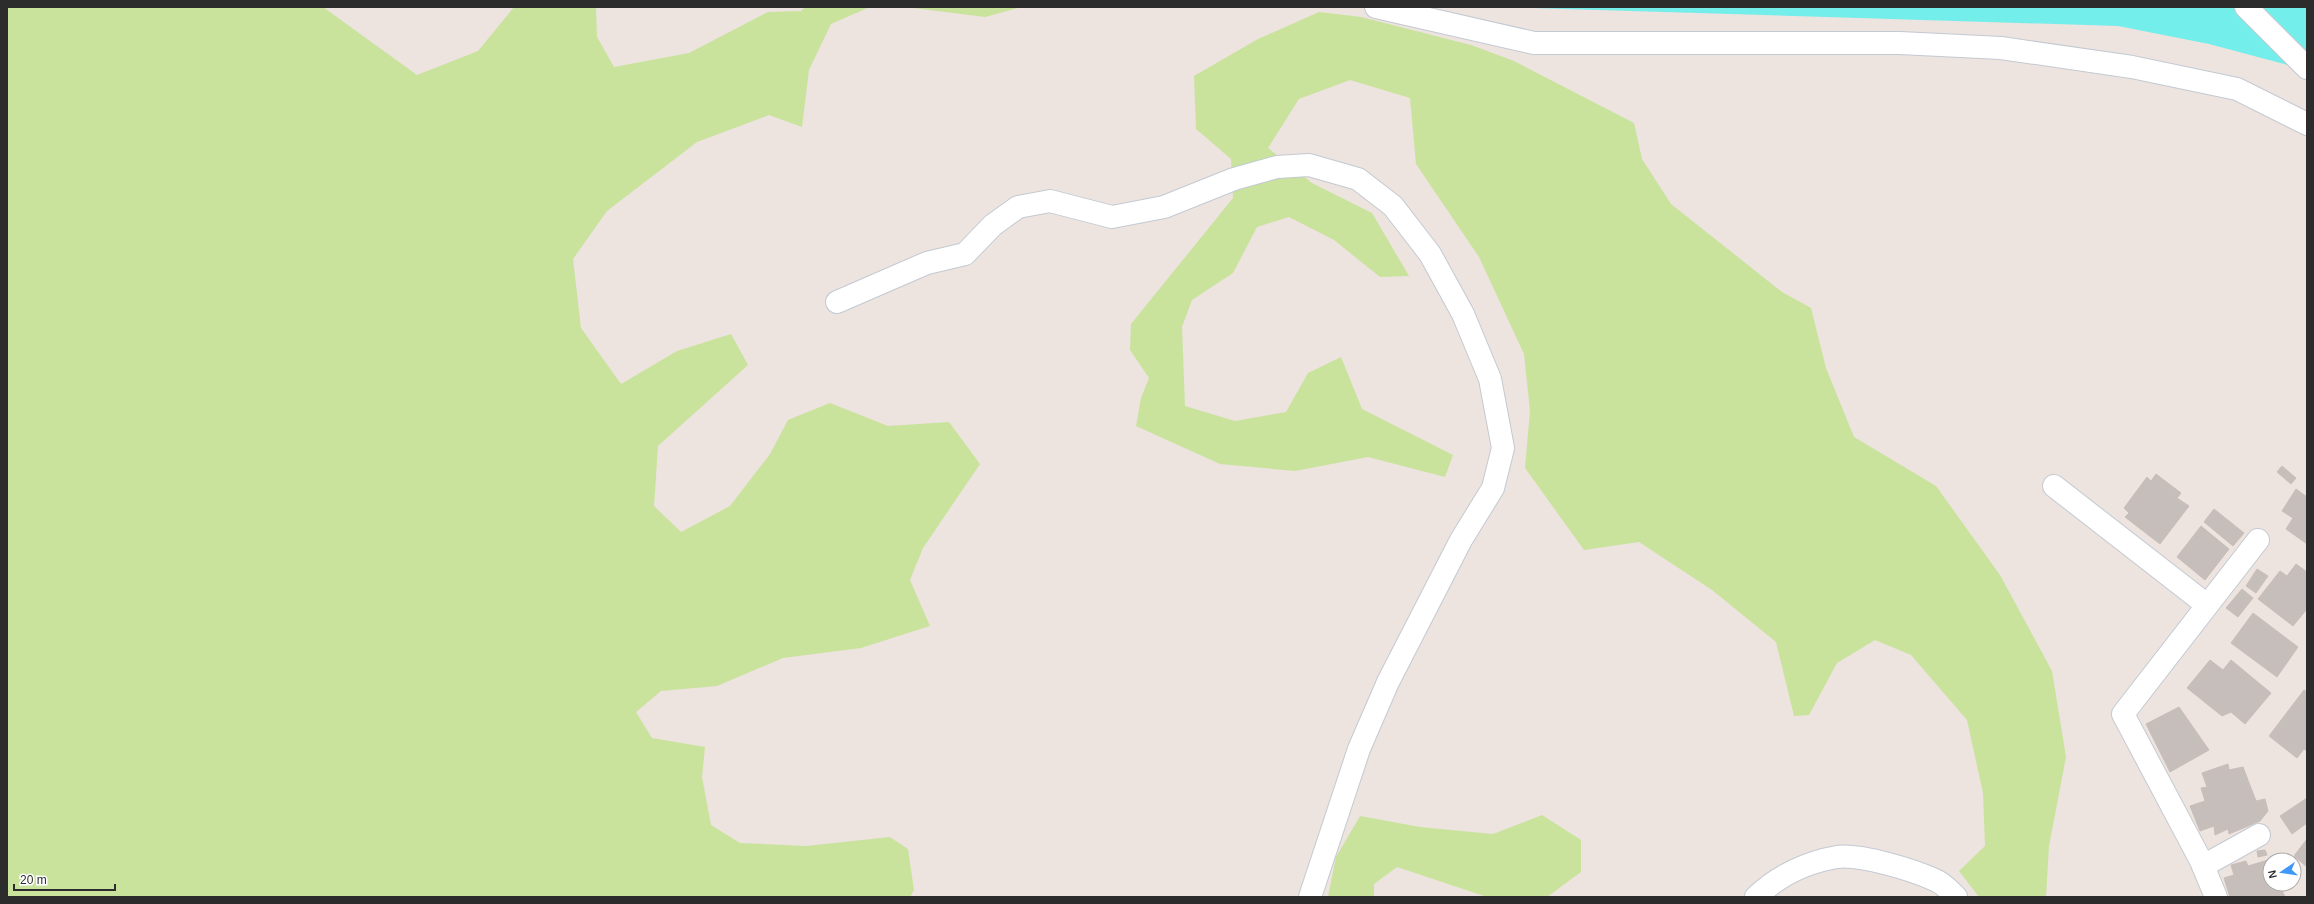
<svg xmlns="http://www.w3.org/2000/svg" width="2314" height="904" viewBox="0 0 2314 904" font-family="Arial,sans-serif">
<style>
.green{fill:#c9e39c}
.water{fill:#73eeeb}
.building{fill:#c6beba;stroke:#c9beb8}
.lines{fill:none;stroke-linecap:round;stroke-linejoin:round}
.minor-casing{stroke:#c3cad2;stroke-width:24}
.minor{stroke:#fff;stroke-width:22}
</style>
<rect width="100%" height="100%" fill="#ede3df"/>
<g class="green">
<polygon points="7,7 323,7 417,75 478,51 514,7 596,7 597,37 614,67 689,53 768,12 801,11 805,7 870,7 831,24 809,70 802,127 769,115 697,142 607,211 573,259 581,328 621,384 677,351 731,334 748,365 658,446 654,506 681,532 730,506 770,454 788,420 830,403 888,426 949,422 980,464 923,548 910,580 930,626 861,648 783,658 717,686 661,691 636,712 652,738 705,747 702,777 711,825 740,843 806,846 890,837 908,849 914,890 910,897 7,897"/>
<polygon points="905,7 1015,7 1018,8 985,17"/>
<polygon points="1319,12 1361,17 1471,45 1514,61 1634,123 1642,159 1671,204 1782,292 1811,308 1826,368 1854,437 1936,486 2000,575 2052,671 2066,757 2049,846 2046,897 1979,897 1959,871 1985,846 1983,793 1967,720 1911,655 1875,640 1837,663 1809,715 1794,716 1776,642 1712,590 1639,542 1584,550 1525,468 1530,411 1524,354 1479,257 1416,164 1410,98 1350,80 1299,99 1268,148 1312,183 1372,213 1409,276 1380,277 1334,240 1289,217 1257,227 1233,273 1192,300 1182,327 1185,406 1235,421 1286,412 1308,373 1341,357 1362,409 1453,455 1445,477 1368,457 1295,471 1220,464 1136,426 1141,398 1149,378 1130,350 1131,324 1233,198 1231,159 1196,129 1194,76 1258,39"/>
<polygon points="1542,815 1581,840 1581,872 1547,897 1487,897 1397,867 1374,884 1374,897 1328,897 1336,857 1360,816 1420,827 1493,834"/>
</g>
<polygon class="water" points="1500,7 2307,7 2307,70 2209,44 2118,26"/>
<g class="building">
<polygon points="2282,466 2296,478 2291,484 2277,472"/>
<polygon points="2156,474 2181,493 2177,498 2189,506 2160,544 2125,517 2129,513 2124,508 2147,477 2151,481"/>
<polygon points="2296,489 2307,497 2307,544 2286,529 2293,518 2282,511"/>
<polygon points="2214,509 2244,533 2233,546 2204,522"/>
<polygon points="2201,526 2229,549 2205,580 2177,557"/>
<polygon points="2296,564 2307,572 2307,609 2293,626 2258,599 2280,571 2287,576"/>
<polygon points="2257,569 2268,576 2256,593 2246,586"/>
<polygon points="2242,589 2253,598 2238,617 2226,608"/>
<polygon points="2253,613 2298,647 2277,677 2231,643"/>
<polygon points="2210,660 2223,670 2231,660 2271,693 2245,724 2231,712 2222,716 2187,688"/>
<polygon points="2304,690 2307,692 2307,751 2304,749 2297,758 2269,736"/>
<polygon points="2179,707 2209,750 2170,772 2146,724"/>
<polygon points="2228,764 2229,770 2243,767 2256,801 2265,799 2268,811 2260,821 2229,834 2228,829 2215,835 2214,826 2200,831 2190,806 2205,801 2201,788 2207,787 2202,773"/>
<polygon points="2307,798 2307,823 2292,834 2280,816"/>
<polygon points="2307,839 2307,867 2294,856"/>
<polygon points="2265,850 2267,855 2258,857 2257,851"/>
<polygon points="2268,860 2270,884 2279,884 2285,897 2230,897 2224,878 2234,875 2231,865 2246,861 2248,866"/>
</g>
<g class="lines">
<g class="minor-casing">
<g id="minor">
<polyline points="1376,7 1534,43 1900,43 2001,48 2132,67 2237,89 2307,124"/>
<polyline points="2246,7 2307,68"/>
<polyline points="837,302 927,263 965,254 993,225 1018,207 1050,201 1112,217 1164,207 1234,179 1277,167 1309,165 1358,179 1393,206 1430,254 1463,314 1490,379 1503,448 1493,488 1461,540 1388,682 1359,749 1310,897"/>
<polyline points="2054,486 2207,605"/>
<polyline points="2203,866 2259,835"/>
<path d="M1756 897C1778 876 1807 862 1837 857 1861 854 1913 870 1935 880 1943 883 1950 891 1956 897"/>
<polyline points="2216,897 2201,861 2123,714 2258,540"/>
</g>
</g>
<use href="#minor" class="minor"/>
</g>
<rect width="2314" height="904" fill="none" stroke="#2c2c2c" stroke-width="16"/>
<g transform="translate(2282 872) rotate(257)"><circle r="19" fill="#ffffff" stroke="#ababab"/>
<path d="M0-3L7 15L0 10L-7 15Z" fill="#4099f9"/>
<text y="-6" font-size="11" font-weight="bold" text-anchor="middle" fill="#2c2c2c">N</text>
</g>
<path d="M14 884v6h101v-6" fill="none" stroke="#2c2c2c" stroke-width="2"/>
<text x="20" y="884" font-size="12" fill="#2c2c2c" stroke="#ffffff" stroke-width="3" paint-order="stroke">20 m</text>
</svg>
